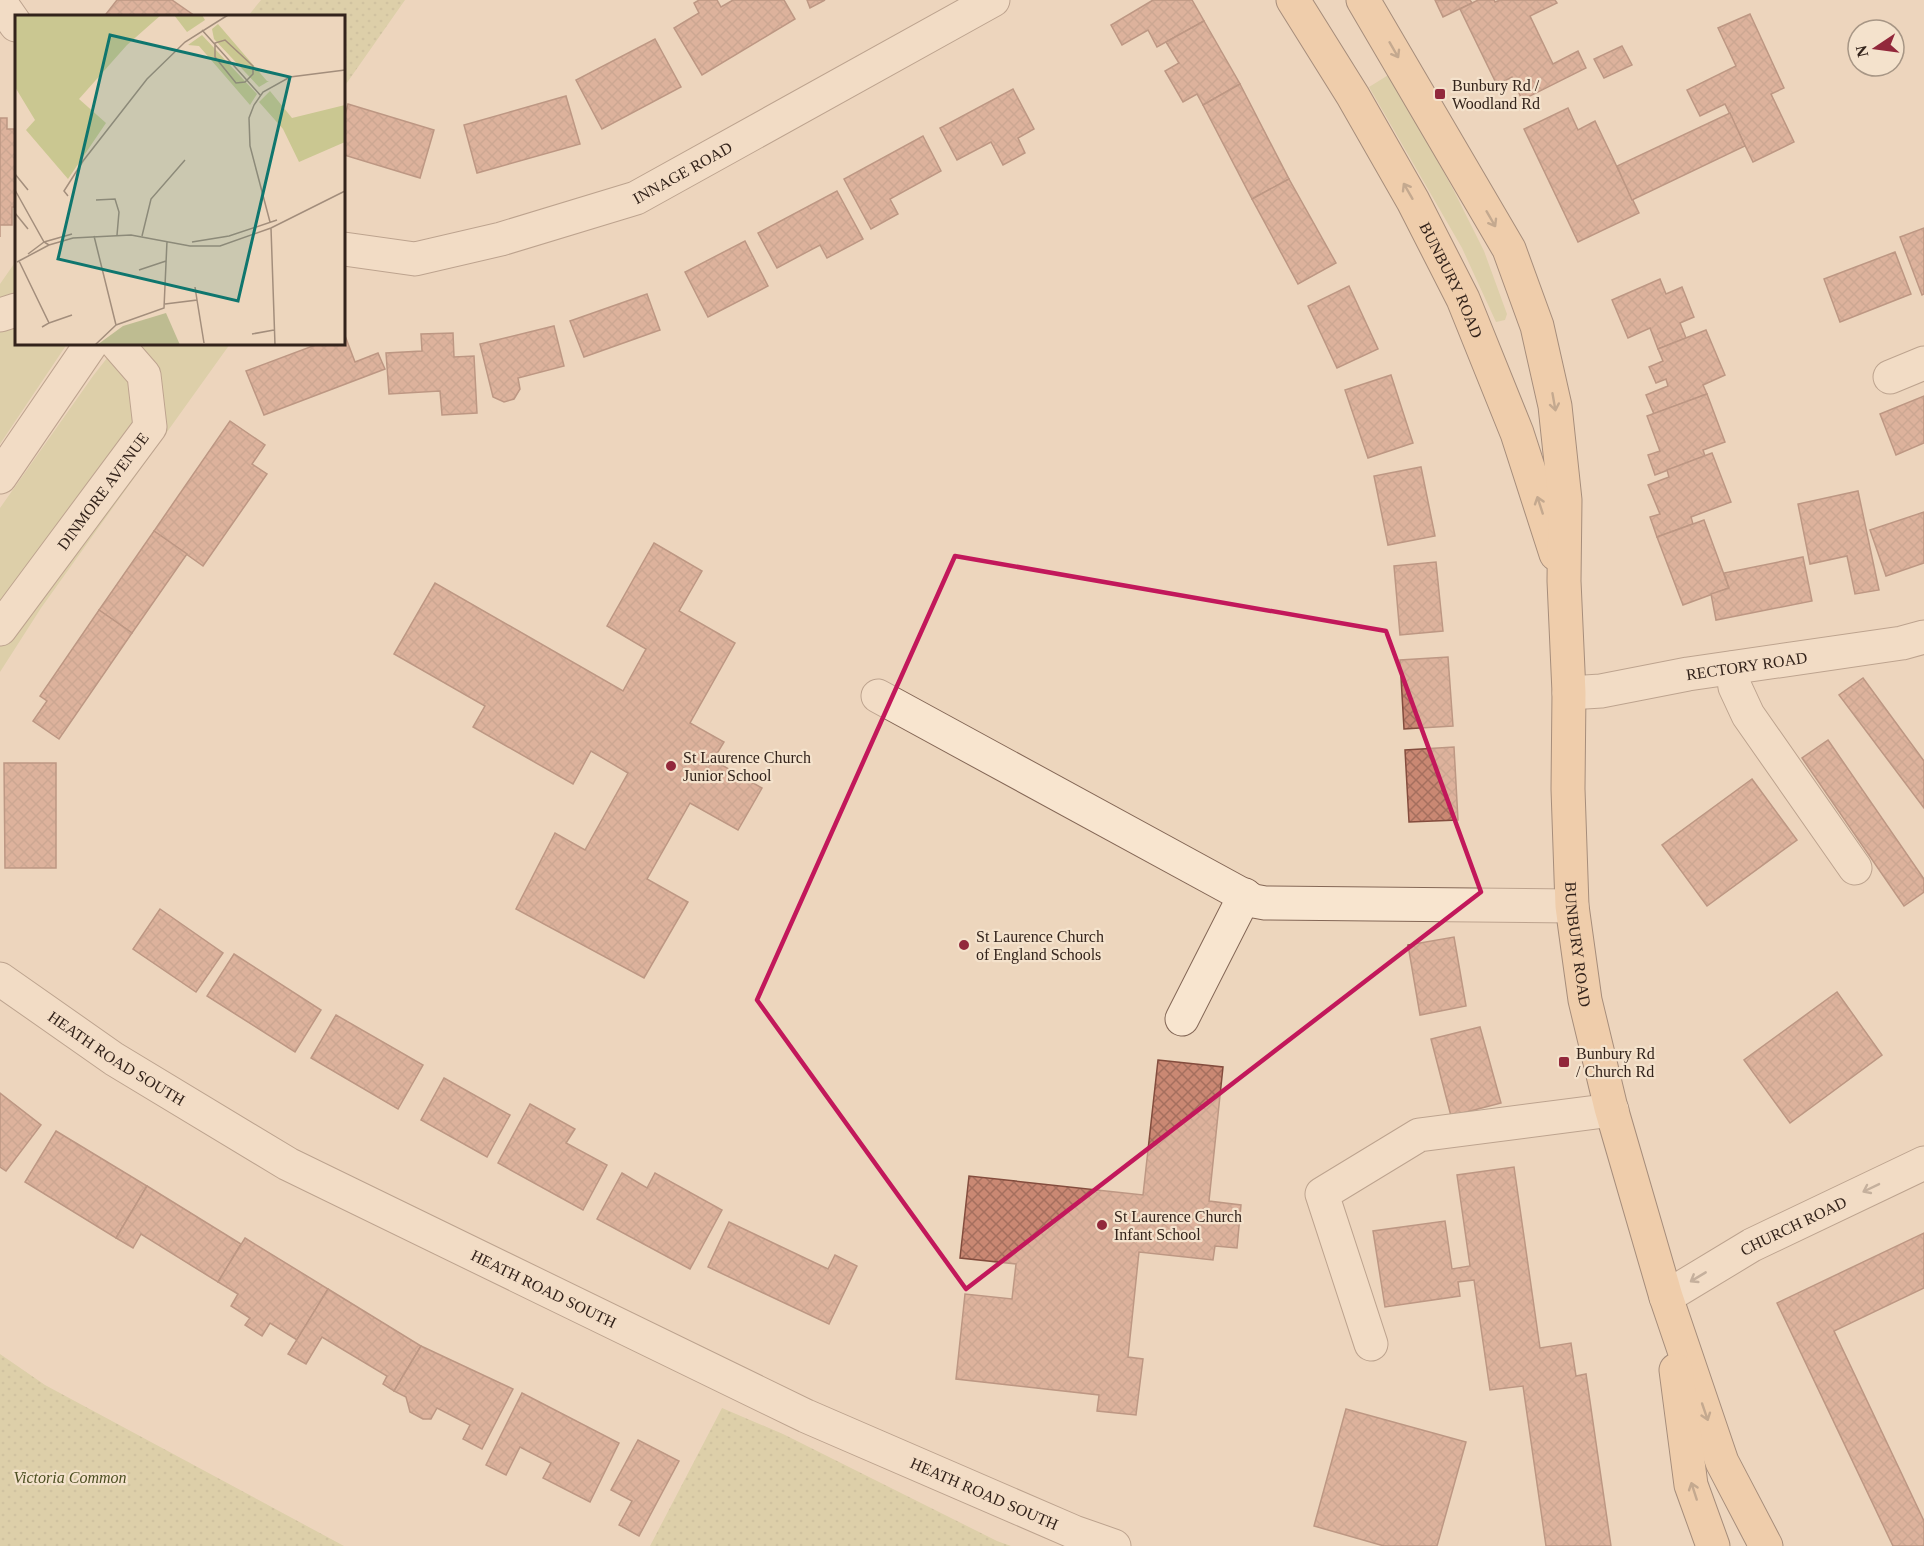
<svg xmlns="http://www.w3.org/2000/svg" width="1924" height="1546" viewBox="0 0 1924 1546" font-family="Georgia,serif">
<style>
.green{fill:#cac791}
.park{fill:url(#park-dots)}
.building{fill:url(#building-cross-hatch);stroke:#834c3d;stroke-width:1.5}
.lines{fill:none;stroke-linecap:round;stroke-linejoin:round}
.minor-casing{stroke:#846756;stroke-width:35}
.major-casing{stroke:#51362b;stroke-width:35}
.minor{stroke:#f8e5cf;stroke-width:33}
.major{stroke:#f1c394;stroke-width:33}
.oneway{stroke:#927358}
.oneway2{stroke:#968475}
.marked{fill:none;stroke:#c2185b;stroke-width:4.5;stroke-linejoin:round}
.poi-dot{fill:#92283b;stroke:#f4e2cc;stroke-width:2}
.labels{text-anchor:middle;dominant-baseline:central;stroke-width:4.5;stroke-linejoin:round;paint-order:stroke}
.poi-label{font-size:16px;fill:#33231b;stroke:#f4e2cc;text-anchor:start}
.street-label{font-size:16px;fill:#33231b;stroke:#f4e2cc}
.park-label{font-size:16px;font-style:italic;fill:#4c4f22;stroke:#f4e2cc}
.inset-road{fill:none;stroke:#a38e7c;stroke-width:1.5}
.view{fill:#0f766e;fill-opacity:0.15;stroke:#0f766e;stroke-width:3}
.inset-edge{fill:none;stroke:#33231b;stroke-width:3}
</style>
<defs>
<pattern id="park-dots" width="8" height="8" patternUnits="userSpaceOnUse" patternTransform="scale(1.5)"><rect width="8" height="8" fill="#cac791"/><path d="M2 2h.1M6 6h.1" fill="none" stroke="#aeab7c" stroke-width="1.8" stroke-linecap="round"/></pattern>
<pattern id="building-cross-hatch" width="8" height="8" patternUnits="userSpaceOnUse" patternTransform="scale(1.5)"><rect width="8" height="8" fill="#ca8873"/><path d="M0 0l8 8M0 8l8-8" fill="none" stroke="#a56f5e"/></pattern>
</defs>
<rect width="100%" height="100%" fill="#edd6bd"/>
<g class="green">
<polygon points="1390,74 1453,189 1484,251 1507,314 1505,320 1496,322 1462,248 1369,87"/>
<polygon points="16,261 16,344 67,344 0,444 0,284"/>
<polygon points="118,344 230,344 41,608 0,672 0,508 93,376"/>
</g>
<g class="park">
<polygon points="261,0 405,0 344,87 344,16 248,16"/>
<polygon points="0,1354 45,1385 344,1546 0,1546"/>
<polygon points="722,1408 783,1434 997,1541 1011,1546 650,1546"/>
</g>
<g class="building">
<polygon points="117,0 172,0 195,16 109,16 106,14"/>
<polygon points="699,0 717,0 721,7 733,0 784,0 795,19 702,75 674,28 699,13 694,3"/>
<polygon points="807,0 825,0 810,8"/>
<polygon points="1153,0 1192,0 1204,21 1157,47 1148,30 1122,45 1111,25"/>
<polygon points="1435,0 1470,0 1472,3 1443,17"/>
<polygon points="1478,0 1494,0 1495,2 1500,0 1555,0 1557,3 1530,16 1553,64 1578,51 1586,68 1522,100 1512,77 1497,85 1460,9"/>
<polygon points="1750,14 1784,88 1771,94 1794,142 1753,162 1725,104 1700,116 1687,90 1736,66 1718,28"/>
<polygon points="1204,21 1240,84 1203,105 1197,94 1183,102 1165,71 1179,63 1166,42"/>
<polygon points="655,39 681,87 602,129 576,80"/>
<polygon points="1622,46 1632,65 1604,78 1594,59"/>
<polygon points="1240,84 1289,179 1252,199 1203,105"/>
<polygon points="1013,89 1034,129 1018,138 1025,153 1003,165 991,142 957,160 940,128"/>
<polygon points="566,96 580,144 477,173 464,125"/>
<polygon points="348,104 434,130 420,178 344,155 344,119"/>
<polygon points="1568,108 1578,130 1595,121 1639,213 1578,242 1524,129"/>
<polygon points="1730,113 1745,146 1632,200 1617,166"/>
<polygon points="0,118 7,118 7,129 16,129 16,207 12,207 12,225 0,225 0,237"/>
<polygon points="923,136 941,171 890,199 898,214 871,229 844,179"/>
<polygon points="1289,179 1336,263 1298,284 1252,199"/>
<polygon points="837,191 863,239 827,258 820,245 777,268 758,233"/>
<polygon points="1924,228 1924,294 1922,295 1900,237"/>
<polygon points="745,241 768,286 708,317 685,272"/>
<polygon points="1895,252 1911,294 1840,322 1824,279"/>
<polygon points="1660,279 1666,294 1682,287 1694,317 1680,323 1686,338 1658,349 1650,328 1628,338 1612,300"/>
<polygon points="1349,286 1378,349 1337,368 1308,306"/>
<polygon points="647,294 660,330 584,357 570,321"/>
<polygon points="554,326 564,366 518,378 520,389 514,399 504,402 493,397 480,344"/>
<polygon points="1706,330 1725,375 1703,385 1707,394 1654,414 1646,395 1668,386 1666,379 1656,383 1649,367 1663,361 1658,349"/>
<polygon points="344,333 355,362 378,353 385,369 264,415 246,371 318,344 344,344"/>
<polygon points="453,333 454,357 474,356 477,413 442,415 440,391 389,394 386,353 422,351 421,334"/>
<polygon points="1391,375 1413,443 1368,458 1345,390"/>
<polygon points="1707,394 1725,442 1703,450 1705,456 1655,475 1648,455 1660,451 1647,416"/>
<polygon points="1924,396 1924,443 1896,455 1880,414"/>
<polygon points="230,421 265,445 252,464 267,474 203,566 154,531"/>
<polygon points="1712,453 1731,502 1691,517 1693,524 1657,537 1650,517 1660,514 1648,485 1669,477 1667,470"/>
<polygon points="1421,467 1435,536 1388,545 1374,476"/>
<polygon points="1858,491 1879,590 1855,594 1847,556 1810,564 1798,504"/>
<polygon points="1924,512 1924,563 1886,576 1870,530"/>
<polygon points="1704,520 1729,588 1683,605 1657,537"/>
<polygon points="154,531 187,554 132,633 99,610"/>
<polygon points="654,543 702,571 679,611 735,643 690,723 724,742 713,760 762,788 738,830 690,803 647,879 688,902 644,978 516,909 555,833 585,850 628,773 591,751 573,784 473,727 485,706 394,654 435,583 623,691 646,649 607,626"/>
<polygon points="1803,557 1812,601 1716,620 1711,594 1729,588 1724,573"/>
<polygon points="1436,562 1443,631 1400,635 1394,566"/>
<polygon points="99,610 132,633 59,739 33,721 47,701 40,696"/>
<polygon points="1448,657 1453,726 1404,729 1400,660"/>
<polygon points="1863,678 1924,761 1924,808 1839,695"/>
<polygon points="1828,740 1924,879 1924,892 1904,906 1802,758"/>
<polygon points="1454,747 1458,820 1409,822 1405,750"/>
<polygon points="4,763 56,763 56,868 5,868"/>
<polygon points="1752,779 1797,840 1707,906 1662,845"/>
<polygon points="160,909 223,953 196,992 133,949"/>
<polygon points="1454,937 1466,1006 1420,1015 1408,945"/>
<polygon points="234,954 321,1010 295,1052 207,996"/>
<polygon points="1837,992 1882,1055 1790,1123 1744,1060"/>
<polygon points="336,1015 423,1065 398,1109 311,1058"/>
<polygon points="1480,1027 1501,1103 1451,1116 1431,1039"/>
<polygon points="1158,1060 1223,1067 1209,1201 1241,1205 1237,1248 1215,1246 1213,1260 1139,1252 1128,1357 1143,1359 1136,1415 1097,1411 1099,1395 956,1379 965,1294 1012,1299 1016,1264 960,1258 969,1176 1143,1195"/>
<polygon points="444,1078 510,1115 487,1157 421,1120"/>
<polygon points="0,1093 41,1125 6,1171 0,1167"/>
<polygon points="530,1104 575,1129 566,1143 607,1165 583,1210 498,1163"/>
<polygon points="56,1131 147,1186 116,1238 25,1182"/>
<polygon points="1514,1167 1540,1348 1571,1343 1576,1376 1586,1374 1611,1546 1546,1546 1523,1386 1490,1390 1474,1280 1458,1282 1460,1296 1385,1307 1373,1231 1445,1221 1452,1269 1470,1266 1457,1175"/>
<polygon points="622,1173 647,1188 655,1173 722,1210 690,1269 597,1219"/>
<polygon points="147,1186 241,1244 218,1282 141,1234 133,1248 116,1238"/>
<polygon points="729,1222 828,1269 835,1255 857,1266 829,1324 708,1267"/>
<polygon points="1924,1233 1924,1288 1834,1331 1924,1521 1924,1546 1893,1546 1777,1303"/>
<polygon points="245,1238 328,1289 297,1340 270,1323 262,1336 245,1325 250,1318 231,1306 238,1294 218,1282"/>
<polygon points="328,1289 421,1346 394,1391 383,1384 387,1376 322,1337 306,1364 288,1354"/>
<polygon points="421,1346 513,1389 482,1449 463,1439 470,1425 437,1408 431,1419 423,1419 410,1412 406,1397 394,1391"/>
<polygon points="522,1393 619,1443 590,1502 543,1478 551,1463 520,1447 506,1475 486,1465"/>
<polygon points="1346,1409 1466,1442 1437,1546 1384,1546 1314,1526"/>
<polygon points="638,1440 679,1461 639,1536 619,1525 632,1501 611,1490"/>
</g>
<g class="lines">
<g class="minor-casing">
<g id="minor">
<polyline points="0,2 16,25"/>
<path id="s1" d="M344 249 415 259 501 239 636 198 993 0"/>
<polyline points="0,315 16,310"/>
<polyline points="1890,377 1924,363"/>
<polyline points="0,477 91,344"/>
<path id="s2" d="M0 629 150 427 144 375 117 344"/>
<polyline points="1732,668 1735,687 1748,715 1855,868"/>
<path id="s3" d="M1569 693 1601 691 1688 674 1902 643 1924 637"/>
<polyline points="878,696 1254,901 1265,903 1572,906"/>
<path id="s4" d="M0 979 114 1059 288 1164 806 1416 1074 1532 1114 1546"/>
<polyline points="1182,1019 1245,895"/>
<path id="s5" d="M1666 1297 1752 1245 1924 1163"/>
<polyline points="1371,1344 1322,1194 1419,1135 1612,1110"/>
</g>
</g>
<g class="major-casing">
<g id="major">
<path id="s6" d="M1293 0 1353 96 1413 201 1463 299 1517 433 1556 554"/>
<path id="s7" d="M1363 0 1509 249 1537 326 1555 406 1565 500 1564 581 1569 693 1568 789 1572 906 1585 1000 1611 1108 1666 1297 1722 1462 1766 1546"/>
<polyline points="1676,1370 1691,1485 1713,1546"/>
</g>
</g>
<use href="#minor" class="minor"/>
<use href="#major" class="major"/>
</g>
<defs><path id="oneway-shaft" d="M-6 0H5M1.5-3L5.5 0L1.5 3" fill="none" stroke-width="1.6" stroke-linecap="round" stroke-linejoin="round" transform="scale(1.5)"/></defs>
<g class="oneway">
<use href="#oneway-shaft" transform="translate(1394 50) rotate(60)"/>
<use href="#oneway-shaft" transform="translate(1408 191) rotate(-120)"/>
<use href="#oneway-shaft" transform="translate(1491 219) rotate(60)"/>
<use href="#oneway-shaft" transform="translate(1554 402) rotate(80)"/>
<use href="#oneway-shaft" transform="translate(1540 505) rotate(-108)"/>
<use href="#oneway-shaft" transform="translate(1705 1412) rotate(71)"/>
<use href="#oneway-shaft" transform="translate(1694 1491) rotate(-108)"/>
</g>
<g class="oneway2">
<use href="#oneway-shaft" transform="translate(1871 1188) rotate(154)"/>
<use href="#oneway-shaft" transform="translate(1698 1277) rotate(149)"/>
</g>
<path d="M0 0H1924V1546H0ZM955 556 1386 631 1481 892 966 1289 757 1000Z" fill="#edd6bd" fill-opacity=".55" fill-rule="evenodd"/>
<path class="marked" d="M955 556 1386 631 1481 892 966 1289 757 1000Z"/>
<g class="poi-dot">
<rect x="1434" y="88" width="12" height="12" rx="3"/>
<circle cx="671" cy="766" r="6"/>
<circle cx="964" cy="945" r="6"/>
<rect x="1558" y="1056" width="12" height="12" rx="3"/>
<circle cx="1102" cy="1225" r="6"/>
</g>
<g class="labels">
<g class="poi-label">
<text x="1452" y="85">Bunbury Rd /<tspan x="1452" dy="18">Woodland Rd</tspan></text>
<text x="683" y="757">St Laurence Church<tspan x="683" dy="18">Junior School</tspan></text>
<text x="976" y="936">St Laurence Church<tspan x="976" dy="18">of England Schools</tspan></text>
<text x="1576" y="1053">Bunbury Rd<tspan x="1576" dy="18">/ Church Rd</tspan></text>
<text x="1114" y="1216">St Laurence Church<tspan x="1114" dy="18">Infant School</tspan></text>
</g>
<g class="street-label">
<text stroke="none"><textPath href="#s1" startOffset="354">INNAGE ROAD</textPath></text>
<text stroke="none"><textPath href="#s6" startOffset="322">BUNBURY ROAD</textPath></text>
<text stroke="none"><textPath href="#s2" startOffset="172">DINMORE AVENUE</textPath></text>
<text stroke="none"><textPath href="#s3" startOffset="180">RECTORY ROAD</textPath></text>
<text stroke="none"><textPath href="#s7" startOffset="992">BUNBURY ROAD</textPath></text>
<text stroke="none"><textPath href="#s4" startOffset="141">HEATH ROAD SOUTH</textPath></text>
<text stroke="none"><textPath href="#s5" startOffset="146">CHURCH ROAD</textPath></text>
<text stroke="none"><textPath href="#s4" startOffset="627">HEATH ROAD SOUTH</textPath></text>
<text stroke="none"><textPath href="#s4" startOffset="1113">HEATH ROAD SOUTH</textPath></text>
</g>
<g class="park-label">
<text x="70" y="1477">Victoria Common</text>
</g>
</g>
<g transform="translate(15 15)">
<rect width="330" height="330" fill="#edd6bd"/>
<path d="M203 9 252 66H254L244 72 199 24 197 14ZM187 20 242 79 235 90 184 31 173 30Z" fill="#cac791"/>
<path d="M151 298 165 330H82L108 311Z" fill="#bebc91"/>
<path d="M0 0H146L112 30 64 84 91 108 53 164 11 115 20 105 0 72ZM159 0H187L190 5 172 17ZM255 76 277 103 330 90V127L284 147 268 114 244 87Z" fill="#cac791"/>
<path class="inset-road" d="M187 15 246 81M210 25 238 51V59L230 67 221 68 200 42V28ZM0 159 13 175M0 175 29 227 34 230M53 181 49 176 68 146 132 64 170 27 213 0M81 185 100 184 104 197 102 220M0 198 13 214M255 207 235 131 234 103 239 90 248 77 275 62 330 55M256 213 260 330M79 221 101 310M127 221 136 184 170 145M29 227 57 219M177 227 214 221 262 205M34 230 58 223 116 220 175 231H205L256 213 330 176M13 239 29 227M4 246 34 308 27 312M2 247 34 230M124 255 151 246M182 285 189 328M150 289 182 285 180 272M34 308 57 300M101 310 149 293 152 226M237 319 259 315M80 330 101 310"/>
<path class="view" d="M95 20 275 62 223 286 43 244Z"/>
<rect width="330" height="330" class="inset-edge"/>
</g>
<g transform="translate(1876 48) rotate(257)"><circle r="28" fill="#f4e2cc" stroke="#a79685" stroke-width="1.5"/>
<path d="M0-4.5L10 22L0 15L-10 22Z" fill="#92283b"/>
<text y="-9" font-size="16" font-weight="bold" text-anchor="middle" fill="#33231b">N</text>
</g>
</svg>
